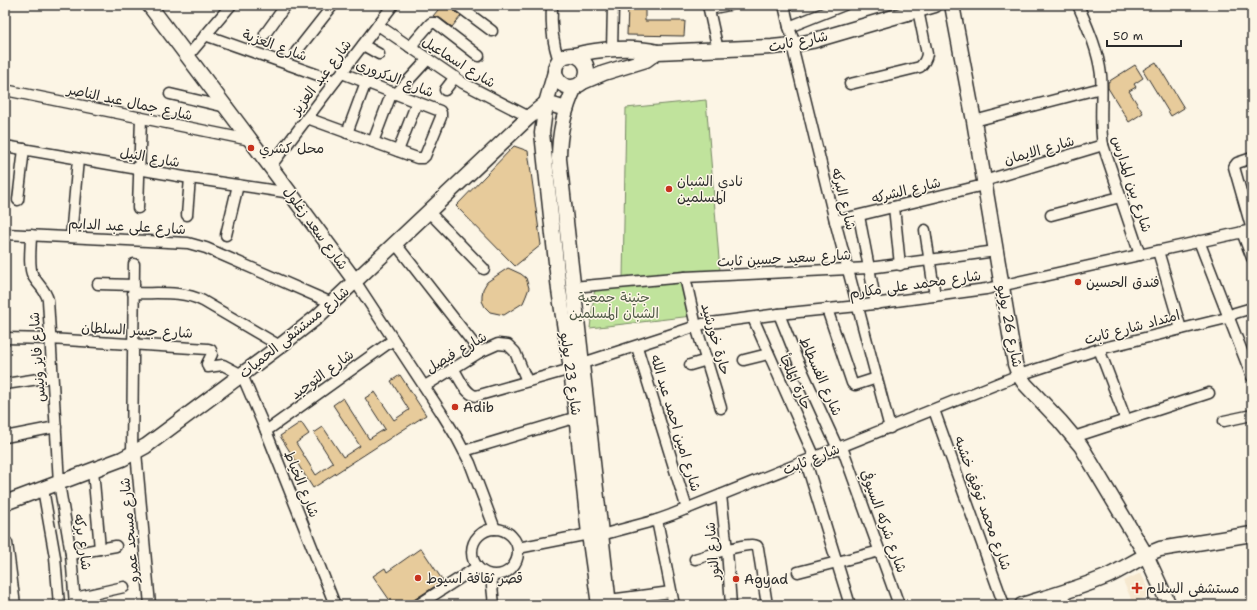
<svg xmlns="http://www.w3.org/2000/svg" width="1257" height="610" viewBox="0 0 1257 610" font-family="'Shantell Sans','Playpen Sans Arabic',sans-serif">
<style>
.built{fill:#f6e8cf}
.green{fill:#c0e39c;stroke:#768764}
.building{fill:#e7cb9b;stroke:#2b2b2b}
.lines{fill:none;stroke-linecap:round;stroke-linejoin:round}
.street-casing{stroke:#2b2b2b;stroke-width:13}
.secondary-casing{stroke:#2b2b2b;stroke-width:17}
.street{stroke:#fcf5e5;stroke-width:10}
.secondary{stroke:#fcf5e5;stroke-width:14}
.poi-dot{fill:#c8321e;stroke:#fcf5e5;stroke-width:1.5}
.labels{text-anchor:middle;dominant-baseline:central;stroke-width:3;stroke-linejoin:round;paint-order:stroke}
.street-label{font-size:14px;fill:#2b2b2b;stroke:#fcf5e5}
.poi-label{font-size:14px;fill:#2b2b2b;stroke:#fcf5e5;text-anchor:start}
.park-label{font-size:14px;fill:#505947;stroke:#fcf5e5}
</style>
<rect width="100%" height="100%" fill="#fcf5e5"/>
<filter id="ink" filterUnits="userSpaceOnUse"><feTurbulence type="fractalNoise" baseFrequency=".025" numOctaves="2"/><feDisplacementMap in="SourceGraphic" scale="8" xChannelSelector="R" yChannelSelector="G"/><feConvolveMatrix kernelMatrix="1 2 1 2 8 2 1 2 1" color-interpolation-filters="sRGB"/></filter>
<g filter="url(#ink)">
<polygon class="built" points="1141,573 1151,595 1133,603 1123,581"/>
<g class="green">
<polygon points="706,100 720,271 623,279 626,108"/>
<polygon points="684,280 692,316 590,328 595,287"/>
</g>
<g class="building">
<polygon points="442,5 450,5 453,10 461,16 452,27 440,18 433,16"/>
<polygon points="628,5 645,5 645,21 685,21 684,36 627,35"/>
<polygon points="1156,62 1184,108 1171,116 1143,70"/>
<polygon points="1135,65 1143,78 1134,84 1136,87 1129,91 1143,113 1129,122 1108,88 1108,82"/>
<polygon points="514,146 528,151 541,245 515,266 456,206"/>
<polygon points="508,268 521,274 526,278 529,288 526,296 523,303 504,315 490,312 485,307 482,301 482,296 483,289 487,282"/>
<polygon points="400,375 426,415 313,488 280,436 301,422 309,434 296,443 316,475 333,463 314,433 323,427 343,457 360,446 333,405 343,398 369,439 385,429 365,398 375,392 394,420 409,410 391,381"/>
<polygon points="421,548 443,581 406,605 404,601 399,605 393,605 373,576 385,568 387,572"/>
</g>
<g class="lines">
<g class="street-casing">
<g id="street">
<polyline points="457,5 492,31"/>
<path d="M552 5C551 24 552 42 559 60"/>
<polyline points="708,5 718,50"/>
<polyline points="784,5 789,27 795,45"/>
<path d="M1078 5C1088 28 1098 50 1101 75 1103 98 1099 122 1103 145L1140 255"/>
<polyline points="709,9 729,5"/>
<polyline points="378,25 463,83 529,117"/>
<polyline points="789,27 844,5"/>
<polyline points="265,34 286,5"/>
<polyline points="205,35 335,81"/>
<polyline points="363,45 379,54"/>
<polyline points="792,45 835,221 890,428"/>
<polyline points="410,47 429,25 431,23 436,23 479,56"/>
<polyline points="612,50 613,5"/>
<polyline points="296,52 333,5"/>
<polyline points="188,56 231,5"/>
<path d="M850 84 920 67C924 63 926 60 927 54L918 10"/>
<polyline points="5,90 250,140"/>
<polyline points="445,90 455,77"/>
<polyline points="170,94 226,107"/>
<polyline points="396,94 428,59"/>
<polyline points="307,118 417,158 423,158 425,156 441,117 441,113 440,111 342,73"/>
<polyline points="974,121 1101,88"/>
<polyline points="347,133 366,82"/>
<polyline points="373,142 392,92"/>
<polyline points="5,146 190,178 291,193"/>
<polyline points="398,151 417,102"/>
<polyline points="270,167 393,5"/>
<polyline points="984,181 1103,145"/>
<polyline points="18,200 24,149"/>
<polyline points="894,207 900,265"/>
<polyline points="138,208 141,118"/>
<polyline points="428,211 484,269"/>
<polyline points="187,215 190,178"/>
<polyline points="1051,215 1120,197"/>
<polyline points="859,216 876,304"/>
<polyline points="835,221 984,185"/>
<polyline points="925,230 935,296"/>
<polyline points="1252,230 1234,167 1237,163 1252,158"/>
<polyline points="1242,232 1252,258"/>
<polyline points="5,234 188,243 206,248 332,303"/>
<path d="M31 235C31 246 28 267 33 276 38 285 46 290 48 300L59 483 71 554 75 605"/>
<polyline points="226,235 238,185"/>
<polyline points="71,237 78,159"/>
<polyline points="1199,241 1252,377"/>
<polyline points="395,243 480,352"/>
<polyline points="1158,251 1181,329"/>
<polyline points="685,277 696,326 721,408"/>
<polyline points="355,281 441,412 457,438 470,463 495,529"/>
<polyline points="98,284 134,285"/>
<polyline points="573,287 685,277 869,268 996,251"/>
<path d="M133 293C156 294 182 290 203 301L280 346"/>
<polyline points="827,309 852,383 855,385 877,378"/>
<polyline points="779,314 797,359 838,449"/>
<polyline points="753,318 815,458"/>
<polyline points="5,338 50,339 208,349 211,350 212,354 207,364 208,367 223,365 242,375 266,431 335,605"/>
<polyline points="637,347 687,509"/>
<polyline points="1099,349 1126,420"/>
<polyline points="744,360 768,354"/>
<polyline points="583,363 703,324 779,314 858,306 986,289 1252,230"/>
<polyline points="690,365 707,360"/>
<path d="M453 368C459 377 465 394 476 396L571 369"/>
<polyline points="5,384 52,377"/>
<polyline points="425,386 480,352 498,344 508,345 515,352 527,381"/>
<polyline points="934,410 1004,605"/>
<polyline points="1224,421 1252,415"/>
<polyline points="266,431 393,340"/>
<polyline points="5,437 56,427"/>
<polyline points="1074,437 1209,393"/>
<polyline points="842,447 899,605"/>
<polyline points="464,451 577,417"/>
<polyline points="136,452 150,605"/>
<polyline points="132,455 134,264"/>
<polyline points="806,462 850,605"/>
<polyline points="93,470 100,549"/>
<polyline points="43,489 55,557 59,605"/>
<polyline points="721,495 727,550 731,605"/>
<polyline points="657,520 674,605"/>
<circle cx="495" cy="552" r="23"/>
<polyline points="601,535 657,520 671,515 1019,375 1099,349 1227,318 1235,313 1252,308"/>
<polyline points="7,543 15,605"/>
<polyline points="518,548 589,534"/>
<polyline points="71,554 116,546"/>
<path d="M695 559C707 556 748 541 757 546L758 548 767 605"/>
<polyline points="798,572 880,551"/>
<polyline points="491,576 494,605"/>
<polyline points="1062,592 1067,605"/>
<polyline points="75,598 124,587"/>
<polyline points="609,600 671,592"/>
<polyline points="418,605 477,567"/>
</g>
</g>
<g class="secondary-casing">
<g id="secondary">
<path d="M149 5C218 97 288 189 355 281"/>
<polyline points="952,5 974,121 1015,364 1019,375 1025,384 1060,421 1081,446 1146,555 1169,605"/>
<circle cx="571" cy="71" r="16"/>
<path d="M575 55C596 49 637 46 657 52L772 47 792 45 812 41 935 5"/>
<polyline points="555,72 546,103 542,133 559,290 571,369 589,534 599,605"/>
<polyline points="583,82 604,73 646,60 657,52"/>
<path d="M575 87C564 110 559 133 559 159L609 605"/>
<polyline points="5,503 122,459 146,446 280,346 317,317 529,117 546,103 566,109"/>
<path d="M1022 605C1051 596 1080 588 1108 576 1126 568 1141 556 1160 549L1252 534"/>
</g>
</g>
<use href="#street" class="street"/>
<use href="#secondary" class="secondary"/>
</g>
</g>
<g class="poi-dot">
<circle cx="251" cy="148" r="4"/>
<circle cx="669" cy="189" r="4"/>
<circle cx="1078" cy="282" r="4"/>
<circle cx="455" cy="407" r="4"/>
<circle cx="418" cy="578" r="4"/>
<circle cx="736" cy="579" r="4"/>
<path d="M1135 582h4v4h4v4h-4v4h-4v-4h-4v-4h4z"/>
</g>
<g class="labels">
<g class="street-label">
<text transform="translate(798 41) rotate(-11)">شارع ثابت</text>
<text transform="translate(275 45) rotate(20)">شارع العزبة</text>
<text transform="translate(459 62) rotate(32)">شارع اسماعيل</text>
<text transform="translate(321 77) rotate(-53)">شارع عبد العزيز</text>
<text transform="translate(395 78) rotate(21)">شارع الدكرورى</text>
<text transform="translate(130 102) rotate(12)">شارع جمال عبد الناصر</text>
<text transform="translate(1039 150) rotate(-16)">شارع الايمان</text>
<text transform="translate(150 157) rotate(10)">شارع النيل</text>
<text transform="translate(1132 184) rotate(72)">شارع بين المدارس</text>
<text transform="translate(906 190) rotate(-14)">شارع الشركه</text>
<text transform="translate(844 199) rotate(76)">شارع البركه</text>
<text transform="translate(127 226) rotate(3)">شارع على عبد الدايم</text>
<text transform="translate(316 228) rotate(54)">شارع سعد زغلول</text>
<text transform="translate(784 258) rotate(-3)">شارع سعيد حسين ثابت</text>
<text transform="translate(915 284) rotate(-8)">شارع محمد على مكارم</text>
<text transform="translate(1010 326) rotate(79)">شارع 26 يوليو</text>
<text transform="translate(1132 327) rotate(-15)">امتداد شارع ثابت</text>
<text transform="translate(137 330) rotate(3)">شارع جسر السلطان</text>
<text transform="translate(294 332) rotate(-39)">شارع مستشفى الحميات</text>
<text transform="translate(716 339) rotate(74)">حارة خورشيد</text>
<text transform="translate(456 352) rotate(-30)">شارع فيصل</text>
<text transform="translate(37 357) rotate(-94)">شارع فايز ونيس</text>
<text transform="translate(322 374) rotate(-36)">شارع التوحيد</text>
<text transform="translate(571 374) rotate(82)">شارع 23 يوليو</text>
<text transform="translate(821 376) rotate(66)">شارع الفسطاط</text>
<text transform="translate(796 382) rotate(66)">حارة الملجأ</text>
<text transform="translate(676 423) rotate(73)">شارع امين احمد عبد الله</text>
<text transform="translate(811 459) rotate(-22)">شارع ثابت</text>
<text transform="translate(302 484) rotate(68)">شارع الخياط</text>
<text transform="translate(983 503) rotate(70)">شارع محمد توفيق خشبه</text>
<text transform="translate(884 521) rotate(70)">شارع شركه السيوفي</text>
<text transform="translate(129 530) rotate(-95)">شارع مسجد عمرو</text>
<text transform="translate(83 542) rotate(82)">شارع بركه</text>
<text transform="translate(712 551) rotate(-95)">شارع النور</text>
</g>
<g class="poi-label">
<text x="259" y="148">محل كشري</text>
<text x="677" y="181">نادي الشبان<tspan x="677" dy="16">المسلمين</tspan></text>
<text x="1086" y="282">فندق الحسين</text>
<text x="463" y="407">Adib</text>
<text x="426" y="578">قصر ثقافة اسيوط</text>
<text x="744" y="579">Agyad</text>
<text x="1146" y="588">مستشفى السلام</text>
</g>
<g class="park-label">
<text x="614" y="297">جنينة جمعية<tspan x="614" dy="16">الشبان المسلمين</tspan></text>
</g>
</g>
<rect width="1257" height="610" fill="none" stroke="#fcf5e5" stroke-width="20"/>
<rect x="10" y="10" width="1237" height="590" fill="none" stroke="#2b2b2b" stroke-width="1.5" filter="url(#ink)"/>
<path d="M1107 40v6h74v-6" fill="none" stroke="#2b2b2b" stroke-width="2"/>
<text x="1113" y="40" font-size="12" fill="#2b2b2b" stroke="#fcf5e5" stroke-width="3" paint-order="stroke">50 m</text>
</svg>
